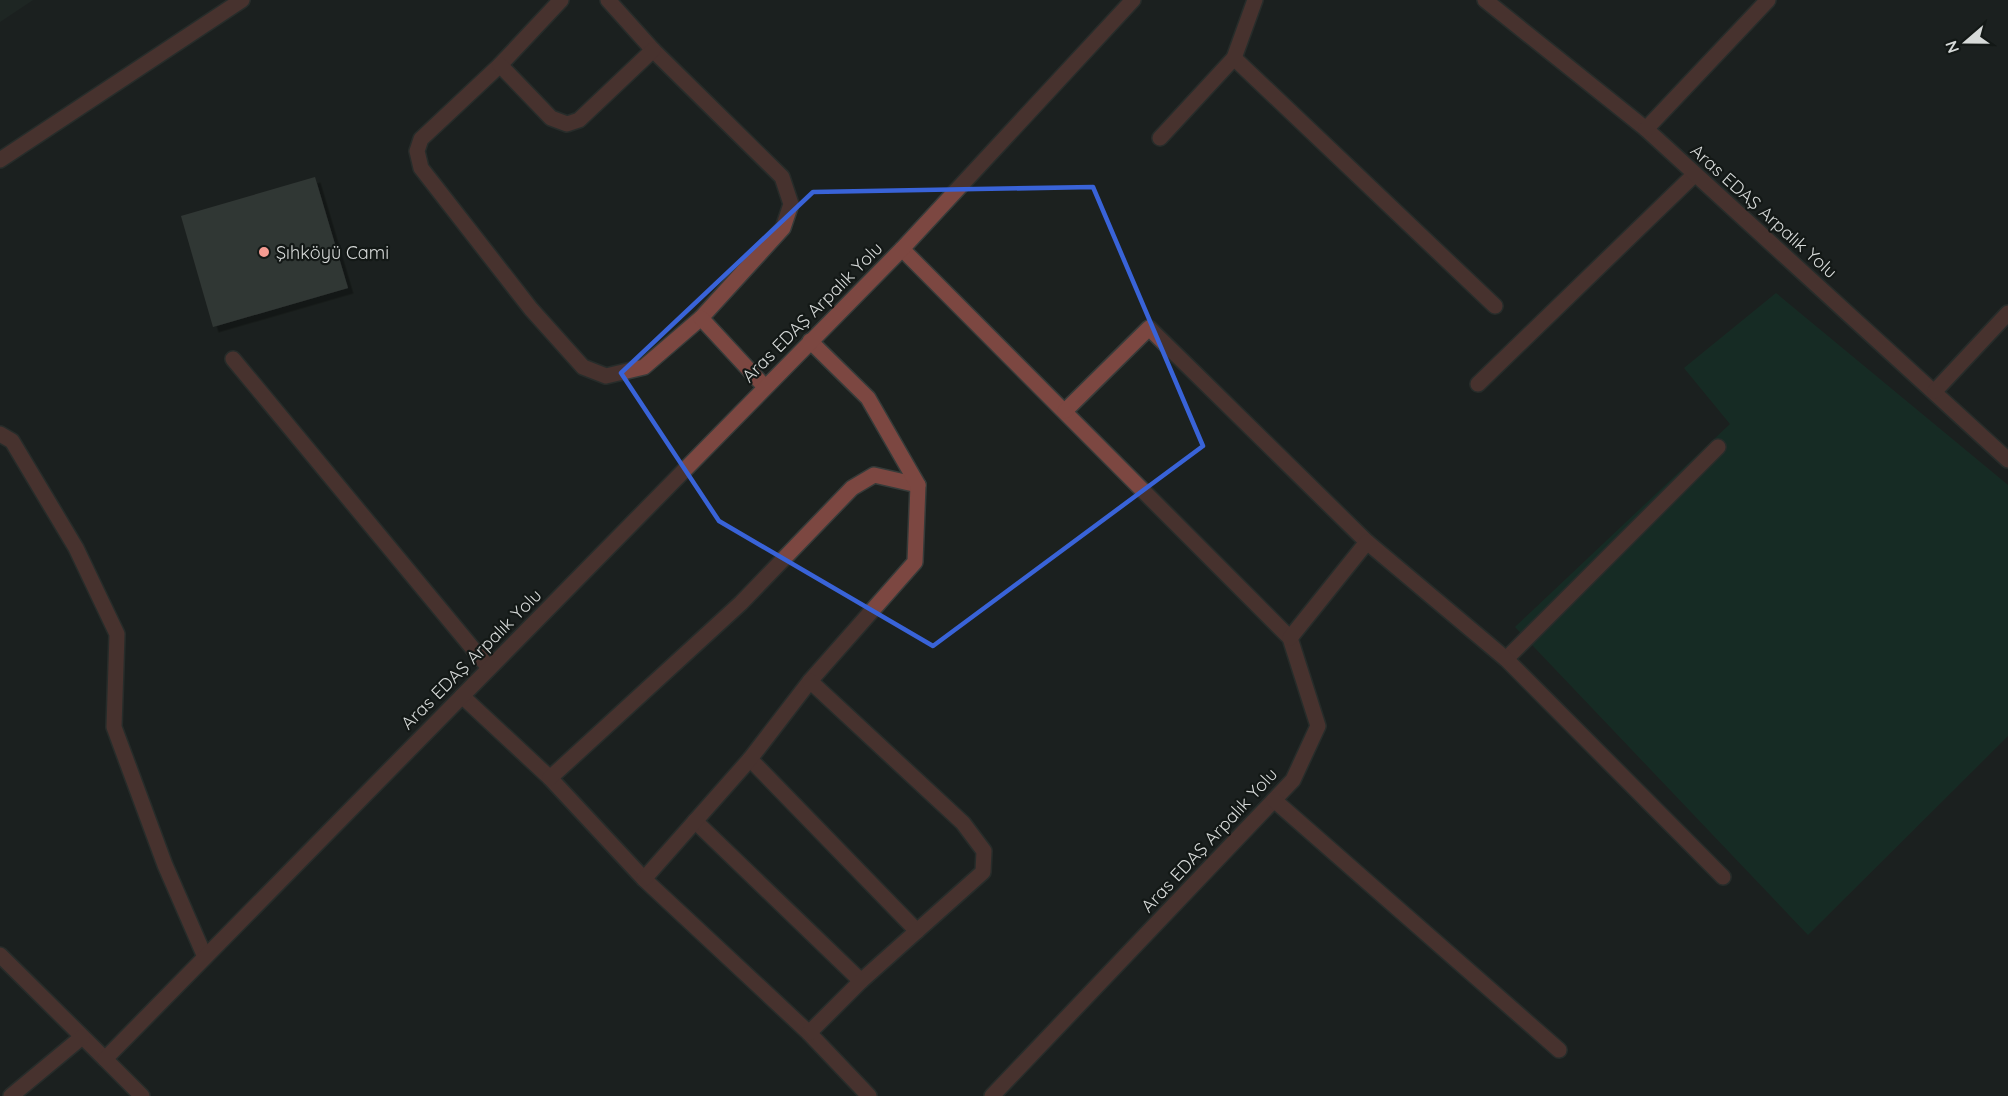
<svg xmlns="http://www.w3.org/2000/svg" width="2008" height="1096" viewBox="0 0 2008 1096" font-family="Quicksand,sans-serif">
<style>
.built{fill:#222d29}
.green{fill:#11392c}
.building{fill:#4c5250;filter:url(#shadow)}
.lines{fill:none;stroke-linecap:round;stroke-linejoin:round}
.service-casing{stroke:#363b39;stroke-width:18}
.minor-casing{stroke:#363b39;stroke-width:18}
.tertiary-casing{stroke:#363b39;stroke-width:18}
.service{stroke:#7c4741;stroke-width:15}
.minor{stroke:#7c4741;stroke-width:15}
.tertiary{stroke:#7c4741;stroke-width:15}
.marked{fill:none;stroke:#3963d8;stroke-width:4.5;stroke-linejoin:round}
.poi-dot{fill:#f59c92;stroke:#131816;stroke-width:2}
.labels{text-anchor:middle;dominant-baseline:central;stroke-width:4.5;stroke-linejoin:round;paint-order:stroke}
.street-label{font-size:18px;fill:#d7dad9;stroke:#131816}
.poi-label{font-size:18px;fill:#d7dad9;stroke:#131816;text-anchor:start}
</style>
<defs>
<filter id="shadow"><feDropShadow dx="5.5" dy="5.5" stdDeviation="0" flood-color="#0009"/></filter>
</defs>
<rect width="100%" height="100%" fill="#1c211f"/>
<polygon class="built" points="0,0 33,0 0,22"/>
<polygon class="green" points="1776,293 2008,485 2008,736 1808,935 1515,627 1730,424 1684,368"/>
<polygon class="building" points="315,177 348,288 213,327 181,216"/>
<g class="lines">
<g class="service-casing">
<g id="service">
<polyline points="561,0 500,65 421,139 417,151 421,168 531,309 583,367 606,376 644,367 701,318 783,228 791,204 782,177 653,50 608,0"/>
<polyline points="1234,58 1495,306"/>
<polyline points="500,65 551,118 567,124 579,120 653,50"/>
<polyline points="1160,138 1234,58 1255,0"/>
<polyline points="701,318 765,387"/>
<polyline points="233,359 489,668"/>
<polyline points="1478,384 1694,175"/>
<polyline points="0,434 12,441 76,548 117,634 114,727 165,865 205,957"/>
<polyline points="1506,659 1718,447"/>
<polyline points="462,696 550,778 644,879 809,1033 869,1096"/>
<polyline points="750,759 917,931"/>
<polyline points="550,778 741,603 852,488 874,475 918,485"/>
<polyline points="695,821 861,981"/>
<polyline points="644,879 750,759 810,681 915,562 918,485 868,398 810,341"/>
<polyline points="0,955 105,1059"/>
<polyline points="809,1033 861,981 983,872 984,851 963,823 810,681"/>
<polyline points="11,1096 82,1037"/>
</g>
</g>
<g class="minor-casing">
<g id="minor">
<polyline points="1485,0 1646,129 2008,460"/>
<polyline points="1646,129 1768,0"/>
<polyline points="902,249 1290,638 1318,726 1293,780 992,1096"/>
<polyline points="1935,391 2008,313"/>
<polyline points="1065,411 1149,328 1367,542"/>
<polyline points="1290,638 1367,542 1506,659 1723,877"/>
<polyline points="1274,800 1559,1050"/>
<polyline points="142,1096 105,1059 902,249 1133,0"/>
</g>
</g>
<g class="tertiary-casing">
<polyline id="tertiary" points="0,160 242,0"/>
</g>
<use href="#service" class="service"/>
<use href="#minor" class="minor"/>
<use href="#tertiary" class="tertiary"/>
</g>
<path d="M0 0H2008V1096H0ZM1093 187 1203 446 933 646 719 521 621 373 813 192Z" fill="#1c211f" fill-opacity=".55" fill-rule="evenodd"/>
<path class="marked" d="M1093 187 1203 446 933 646 719 521 621 373 813 192Z"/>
<circle class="poi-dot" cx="264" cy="252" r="6"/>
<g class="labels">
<g class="street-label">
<text transform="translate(1764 211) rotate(42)">Aras EDAŞ Arpalık Yolu</text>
<text transform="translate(812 312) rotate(-45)">Aras EDAŞ Arpalık Yolu</text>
<text transform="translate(471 659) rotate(-45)">Aras EDAŞ Arpalık Yolu</text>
<text transform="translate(1209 840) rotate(-47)">Aras EDAŞ Arpalık Yolu</text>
</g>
<g class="poi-label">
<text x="276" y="252">Şıhköyü Cami</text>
</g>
</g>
<g transform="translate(1966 42) rotate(250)" stroke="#131816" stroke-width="4.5" paint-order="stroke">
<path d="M0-4.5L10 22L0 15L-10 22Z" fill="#d7dad9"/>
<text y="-9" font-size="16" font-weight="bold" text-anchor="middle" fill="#d7dad9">N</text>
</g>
</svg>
